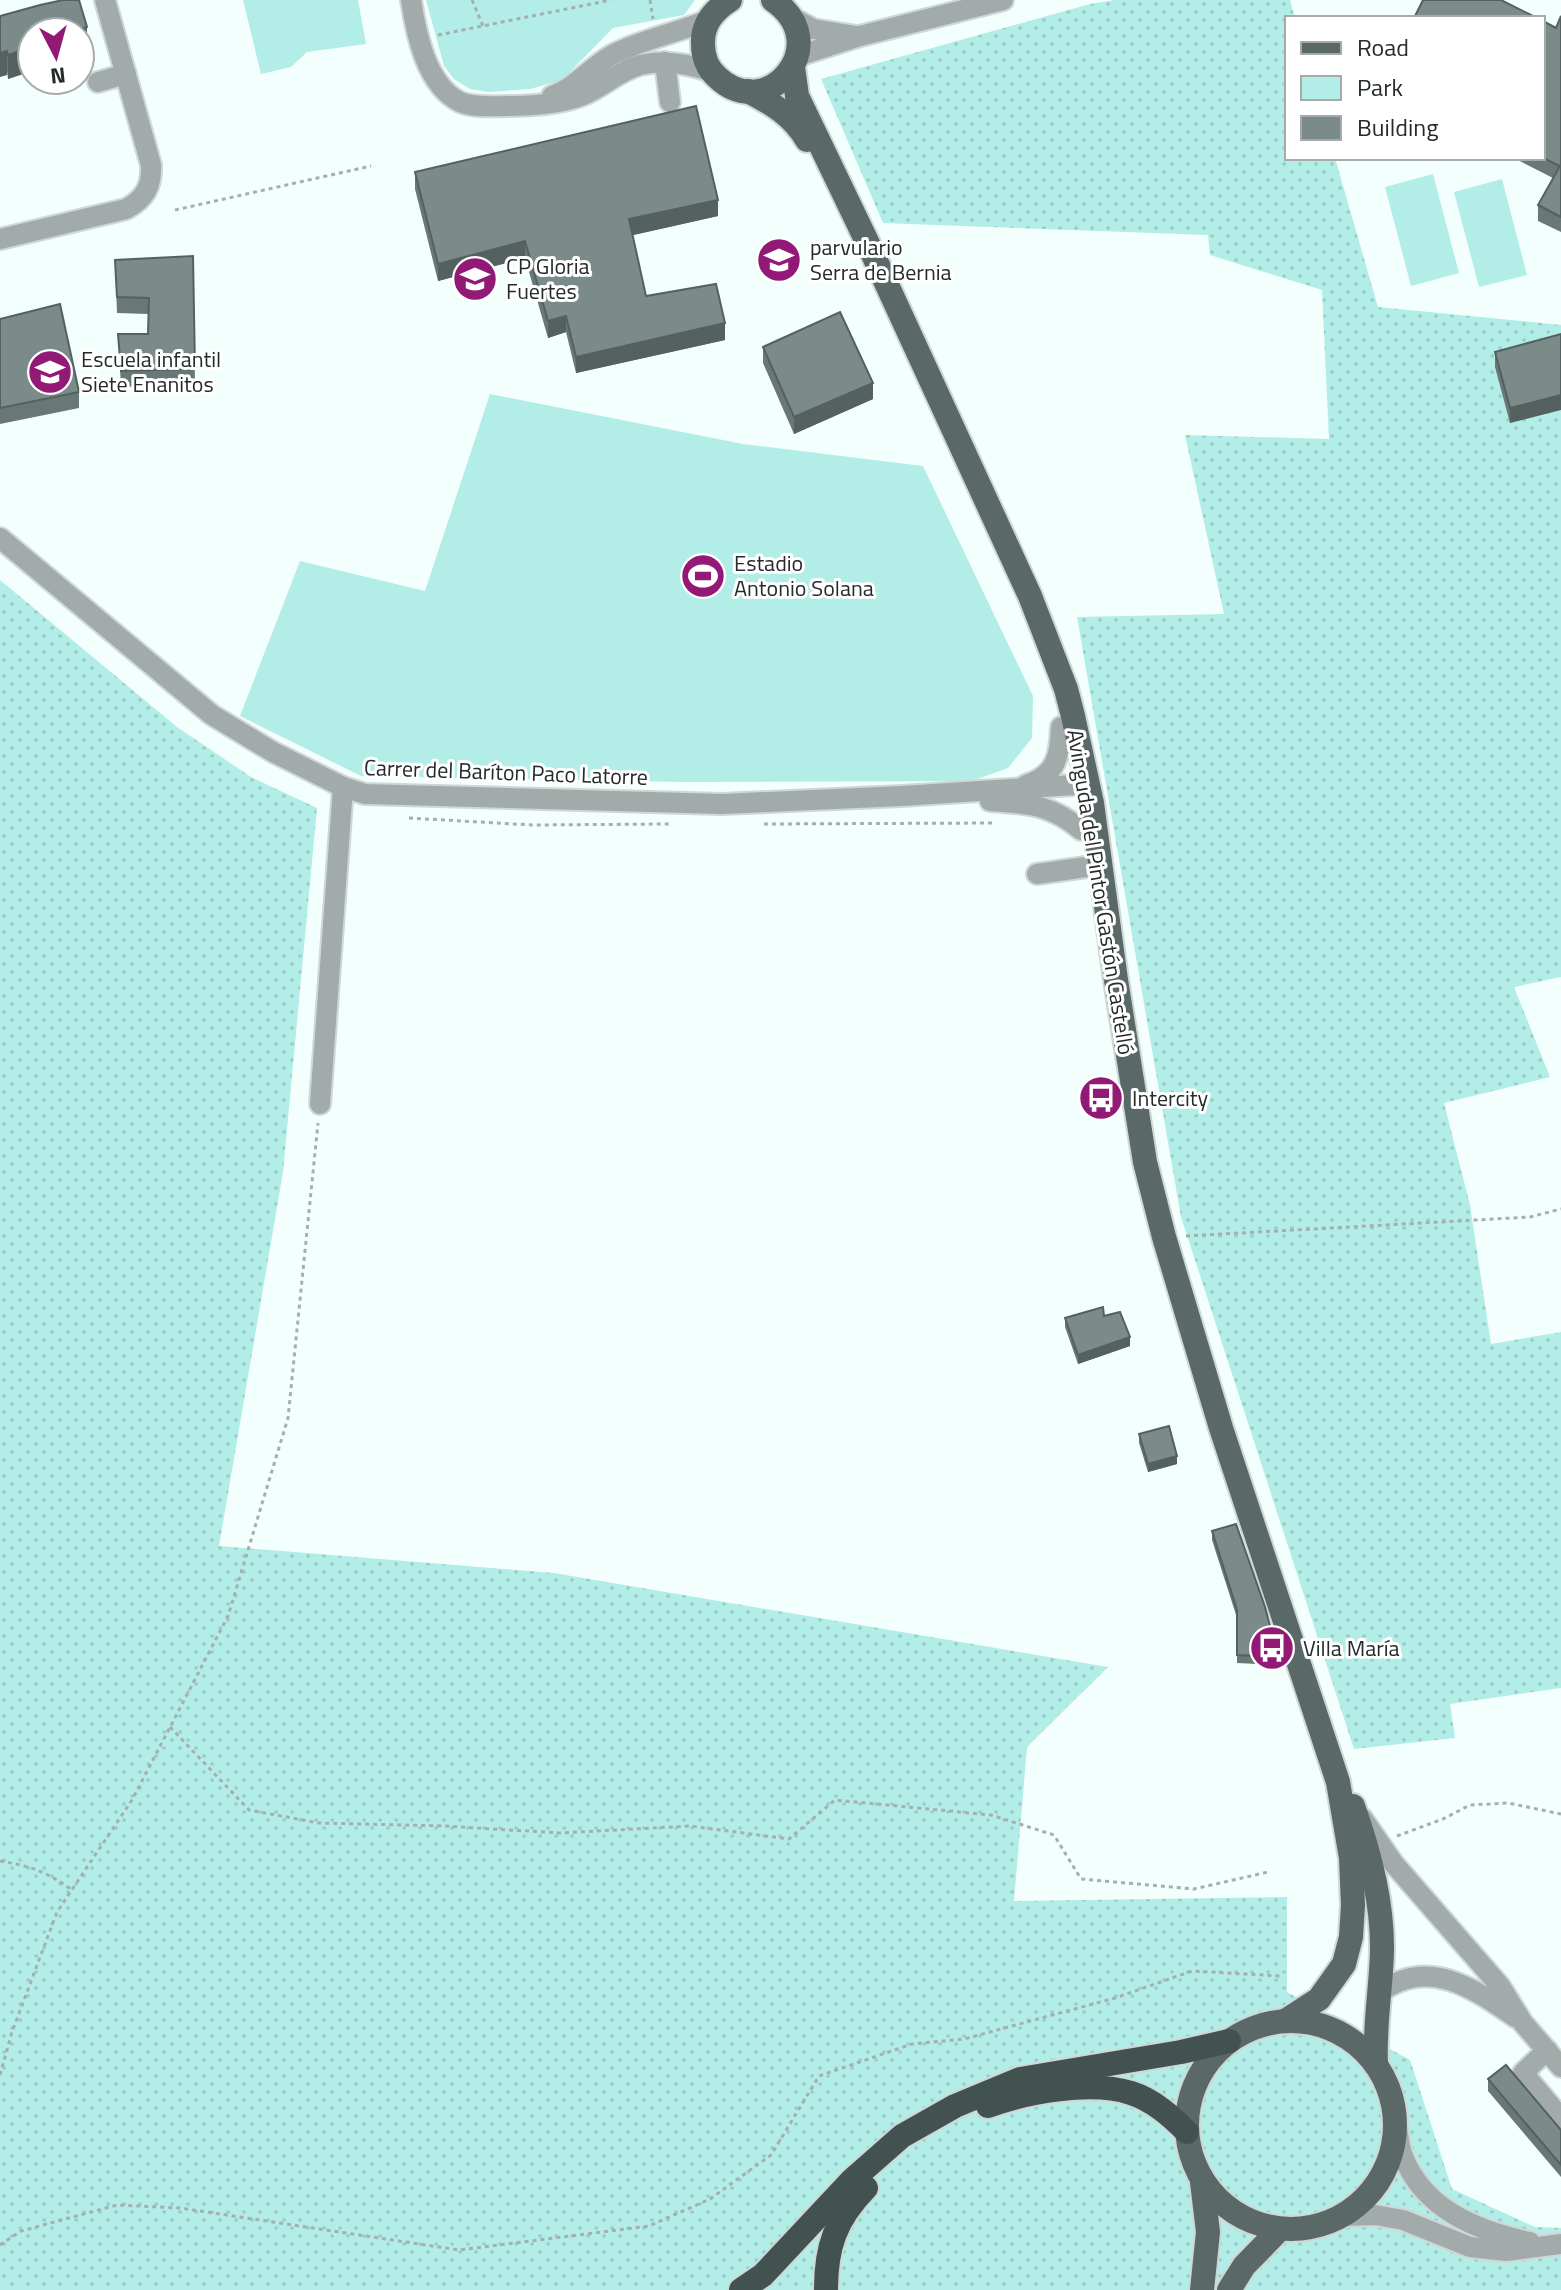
<svg xmlns="http://www.w3.org/2000/svg" width="1561" height="2290" viewBox="0 0 1561 2290" font-family="'Titillium Web',sans-serif">
<style>
.grass{fill:url(#grass-dots)}
.green{fill:#b2ede8}
.lines{fill:none;stroke-linecap:round;stroke-linejoin:round}
.minor-casing{stroke:#ced9d7;stroke-width:24}
.major-casing{stroke:#ced9d7;stroke-width:28}
.highway-casing{stroke:#ced9d7;stroke-width:28}
.path{stroke:#a5afad;stroke-width:3;stroke-dasharray:4 4;stroke-linecap:butt}
.minor{stroke:#a3abaa;stroke-width:20}
.major{stroke:#5a6967;stroke-width:24}
.highway{stroke:#415250;stroke-width:24}
.wall{fill:#697877}
.shaded-wall{fill:#556161}
.building{fill:#7a8b8a;stroke:#556161;stroke-width:2}
.labels{text-anchor:middle;dominant-baseline:central;stroke-width:6;stroke-linejoin:round;paint-order:stroke}
.poi-label{font-size:22px;fill:#242b2a;stroke:#fff;text-anchor:start}
.street-label{font-size:22px;fill:#242b2a;stroke:#fff}
</style>
<defs>
<pattern id="grass-dots" width="8" height="8" patternUnits="userSpaceOnUse" patternTransform="scale(2)"><rect width="8" height="8" fill="#b2ede8"/><path d="M2 2h.1M6 6h.1" fill="none" stroke="#99cbc7" stroke-width="1.8" stroke-linecap="round"/></pattern>
</defs>
<rect width="100%" height="100%" fill="#f3fffd"/>
<g class="grass">
<polygon points="1115,0 1290,0 1295,18 1287,18 1287,158 1335,158 1378,307 1561,325 1561,977 1514,987 1550,1077 1444,1103 1470,1205 1491,1344 1561,1332 1561,1688 1450,1704 1455,1738 1354,1749 1181,1217 1077,617 1224,614 1185,435 1329,439 1322,290 1210,255 1208,235 883,223 821,79 1090,4"/>
<polygon points="0,580 177,727 251,777 317,808 283,1172 219,1546 554,1573 1108,1667 1027,1747 1014,1901 1287,1897 1287,1992 1410,2060 1452,2189 1535,2227 1561,2228 1561,2290 0,2290"/>
</g>
<g class="green">
<polygon points="243,0 358,0 366,44 307,52 291,67 261,74"/>
<polygon points="426,0 695,0 684,15 613,28 562,80 530,89 489,92 470,89 454,79 444,66"/>
<polygon points="1433,174 1459,273 1411,286 1385,187"/>
<polygon points="1502,179 1527,275 1479,287 1454,192"/>
<polygon points="490,394 743,444 923,466 1033,696 1032,738 1008,768 972,781 683,782 361,776 240,716 300,561 425,591"/>
</g>
<g class="lines">
<g class="minor-casing">
<g id="minor">
<path d="M411 0C416 33 426 85 460 102 474 108 493 106 508 106 529 106 555 104 575 98 598 92 617 71 640 65 665 59 689 64 712 72"/>
<polyline points="791,17 813,29 856,36"/>
<polyline points="798,56 860,36 1003,0"/>
<polyline points="665,62 670,102"/>
<polyline points="98,82 126,74"/>
<path d="M552 96C576 88 591 66 614 54 644 39 677 33 708 20"/>
<path d="M0 239 126 209C145 199 152 186 151 165L105 0"/>
<polyline points="0,538 212,715 273,752 343,787 365,794 722,804 902,796 1074,785"/>
<path d="M1026 785C1057 775 1060 755 1061 727"/>
<path d="M990 801C1028 804 1051 804 1081 830"/>
<polyline points="1037,874 1086,867"/>
<polyline points="320,1104 343,787"/>
<polyline points="1362,1818 1394,1864 1500,1986 1523,2023 1561,2067"/>
<path d="M1378 1994C1426 1956 1472 1987 1515 2017"/>
<polyline points="1547,2050 1523,2073 1561,2118"/>
<path d="M1396 2125C1399 2135 1399 2147 1403 2156 1424 2210 1478 2231 1530 2242"/>
<polyline points="1343,2216 1375,2215 1403,2220 1470,2247 1506,2251 1561,2244"/>
</g>
</g>
<g class="major-casing">
<g id="major">
<path d="M730 0C714 10 702 24 703 44 703 57 708 69 717 77 767 125 837 44 773 0"/>
<polyline points="793,67 797,96 871,250 1030,596 1066,689 1073,716 1092,803 1116,980 1145,1162 1164,1237 1221,1428 1338,1782 1351,1858 1353,1905 1351,1937 1344,1964 1319,1999 1285,2021"/>
<path d="M748 91C773 104 793 116 807 140"/>
<path d="M1353 1806C1370 1853 1383 1902 1382 1952 1381 1989 1374 2026 1376 2064"/>
<circle cx="1291" cy="2125" r="104"/>
<polyline points="1202,2182 1208,2232 1202,2290"/>
<polyline points="1229,2290 1244,2266 1280,2229"/>
</g>
</g>
<g class="highway-casing">
<g id="highway">
<path d="M988 2106C1026 2092 1091 2080 1131 2093 1153 2100 1171 2116 1187 2132"/>
<polyline points="741,2290 763,2275 852,2180 902,2136 955,2106 1020,2079 1181,2052 1229,2041"/>
<path d="M826 2290C826 2247 835 2220 866 2188"/>
</g>
</g>
<g class="path">
<polyline points="472,0 483,26"/>
<polyline points="650,0 653,19"/>
<polyline points="438,35 611,0"/>
<polyline points="175,210 371,166"/>
<polyline points="409,818 532,825 669,824"/>
<polyline points="764,824 993,823"/>
<polyline points="1186,1236 1530,1217 1561,1209"/>
<polyline points="170,1727 249,1810 319,1823 445,1826 560,1833 690,1826 789,1839 835,1800 991,1815 1054,1835 1081,1879 1194,1889 1268,1872"/>
<polyline points="1397,1836 1443,1819 1470,1805 1508,1803 1561,1814"/>
<path d="M0 1861C31 1866 47 1872 72 1890"/>
<polyline points="0,2075 12,2032 57,1912 132,1800 228,1616 288,1418 318,1123"/>
<polyline points="0,2245 21,2231 117,2205 180,2208 459,2250 649,2226 710,2199 771,2155 819,2076 912,2044 964,2039 1115,1998 1192,1971 1281,1976"/>
</g>
<use href="#minor" class="minor"/>
<use href="#major" class="major"/>
<use href="#highway" class="highway"/>
</g>
<g class="wall">
<polygon points="0,16 87,51 32,32 32,71 8,79"/>
<polygon points="1561,16 1561,232 1538,221 1538,205 1553,178 1514,158 1543,158 1556,28"/>
<polygon points="415,172 718,216 633,235 646,296 725,340 576,373 566,332 548,338 525,258 438,281 415,189"/>
<polygon points="193,256 195,385 121,387 118,334 148,334 148,314 117,313 115,260"/>
<polygon points="0,319 79,392 79,408 0,424"/>
<polygon points="1561,334 1510,423 1495,367 1495,352"/>
<polygon points="763,347 873,399 794,434 763,363"/>
<polygon points="1104,1316 1130,1346 1078,1364 1065,1327 1065,1318"/>
<polygon points="1139,1434 1177,1464 1148,1472 1139,1443"/>
<polygon points="1212,1531 1278,1657 1278,1665 1237,1663 1237,1618 1212,1540"/>
<polygon points="1488,2079 1561,2130 1561,2177 1488,2091"/>
</g>
<g class="shaded-wall">
<polygon points="87,27 87,51 80,53 80,32 73,31"/>
<polygon points="32,47 32,71 8,79 8,55"/>
<polygon points="7,51 7,75 0,77 0,53"/>
<polygon points="718,200 718,216 629,236 629,219"/>
<polygon points="525,241 525,258 438,281 438,264"/>
<polygon points="566,316 566,332 548,338 548,321"/>
<polygon points="725,323 725,340 576,373 576,357"/>
<polygon points="873,383 873,399 794,434 794,417"/>
<polygon points="1561,395 1561,410 1510,423 1510,408"/>
<polygon points="1130,1337 1130,1346 1078,1364 1078,1355"/>
<polygon points="1177,1456 1177,1464 1148,1472 1148,1464"/>
</g>
<g class="building">
<polygon points="63,0 79,0 87,27 73,32 32,32 32,47 8,55 7,51 0,53 0,16 40,5"/>
<polygon points="1423,0 1501,0 1537,18 1414,18"/>
<polygon points="1561,16 1561,217 1538,205 1560,166 1543,158 1543,21 1556,28"/>
<polygon points="696,106 718,200 629,219 646,296 716,284 725,323 576,357 566,316 548,321 525,241 438,264 415,172"/>
<polygon points="193,256 195,369 121,371 118,334 148,334 149,298 117,297 115,260"/>
<polygon points="60,304 79,392 0,408 0,319"/>
<polygon points="840,312 873,383 794,417 763,347"/>
<polygon points="1561,334 1561,395 1510,408 1495,352"/>
<polygon points="1103,1307 1104,1316 1120,1312 1130,1337 1078,1355 1065,1318"/>
<polygon points="1169,1426 1177,1456 1148,1464 1139,1434"/>
<polygon points="1236,1524 1265,1607 1278,1657 1237,1655 1237,1610 1212,1531"/>
<polygon points="1506,2065 1561,2130 1561,2165 1488,2079"/>
</g>
<defs>
<g id="school-disc" transform="scale(2.3)"><circle r="9.5" fill="#921976" stroke="#fff"/><path d="M0-5L7-2L0 1L-7-2ZM-4 1L0 2.5L4 1V4Q0 6-4 4Z" fill="#fff"/></g>
<g id="stadium-disc" transform="scale(2.3)"><circle r="9.5" fill="#921976" stroke="#fff"/><path d="M0-5a6.5 5 0 1 0 0 10a6.5 5 0 1 0 0-10ZM-3.5-1.8h7v3.6h-7Z" fill="#fff"/></g>
<g id="bus-disc" transform="scale(2.3)"><circle r="9.5" fill="#921976" stroke="#fff"/><path d="M-5-6H5V4H4V6H2V4H-2V6H-4V4H-5ZM-3.5-4V0h7V-4ZM-3.5 1.2v1.5H-2V1.2ZM2 1.2v1.5H3.5V1.2Z" fill="#fff"/></g>
</defs>
<g fill-rule="evenodd">
<use href="#school-disc" x="779" y="260"/>
<use href="#school-disc" x="475" y="279"/>
<use href="#school-disc" x="50" y="372"/>
<use href="#stadium-disc" x="703" y="576"/>
<use href="#bus-disc" x="1101" y="1098"/>
<use href="#bus-disc" x="1272" y="1648"/>
</g>
<g class="labels">
<g class="poi-label">
<text x="810" y="247">parvulario<tspan x="810" dy="25">Serra de Bernia</tspan></text>
<text x="506" y="266">CP Gloria<tspan x="506" dy="25">Fuertes</tspan></text>
<text x="81" y="359">Escuela infantil<tspan x="81" dy="25">Siete Enanitos</tspan></text>
<text x="734" y="563">Estadio<tspan x="734" dy="25">Antonio Solana</tspan></text>
<text x="1132" y="1098">Intercity</text>
<text x="1303" y="1648">Villa María</text>
</g>
<g class="street-label">
<text transform="translate(506 772) rotate(2)">Carrer del Baríton Paco Latorre</text>
<text transform="translate(1101 892) rotate(81)">Avinguda del Pintor Gastón Castelló</text>
</g>
</g>
<rect x="1285" y="16" width="260" height="144" fill="#ffffff" stroke="#a7aaaa" stroke-width="2"/>
<rect x="1301" y="42" width="40" height="12" fill="#5a6967" stroke="#a7aaaa" stroke-width="2"/>
<text x="1357" y="56" font-size="24" fill="#242b2a">Road</text>
<rect x="1301" y="76" width="40" height="24" fill="#b2ede8" stroke="#a7aaaa" stroke-width="2"/>
<text x="1357" y="96" font-size="24" fill="#242b2a">Park</text>
<rect x="1301" y="116" width="40" height="24" fill="#7a8b8a" stroke="#a7aaaa" stroke-width="2"/>
<text x="1357" y="136" font-size="24" fill="#242b2a">Building</text>
<g transform="translate(56 56) rotate(174)"><circle r="38" fill="#ffffff" stroke="#a7aaaa" stroke-width="2"/>
<path d="M0-6L14 30L0 20L-14 30Z" fill="#921976"/>
<text y="-12" font-size="22" font-weight="bold" text-anchor="middle" fill="#242b2a">N</text>
</g>
</svg>
